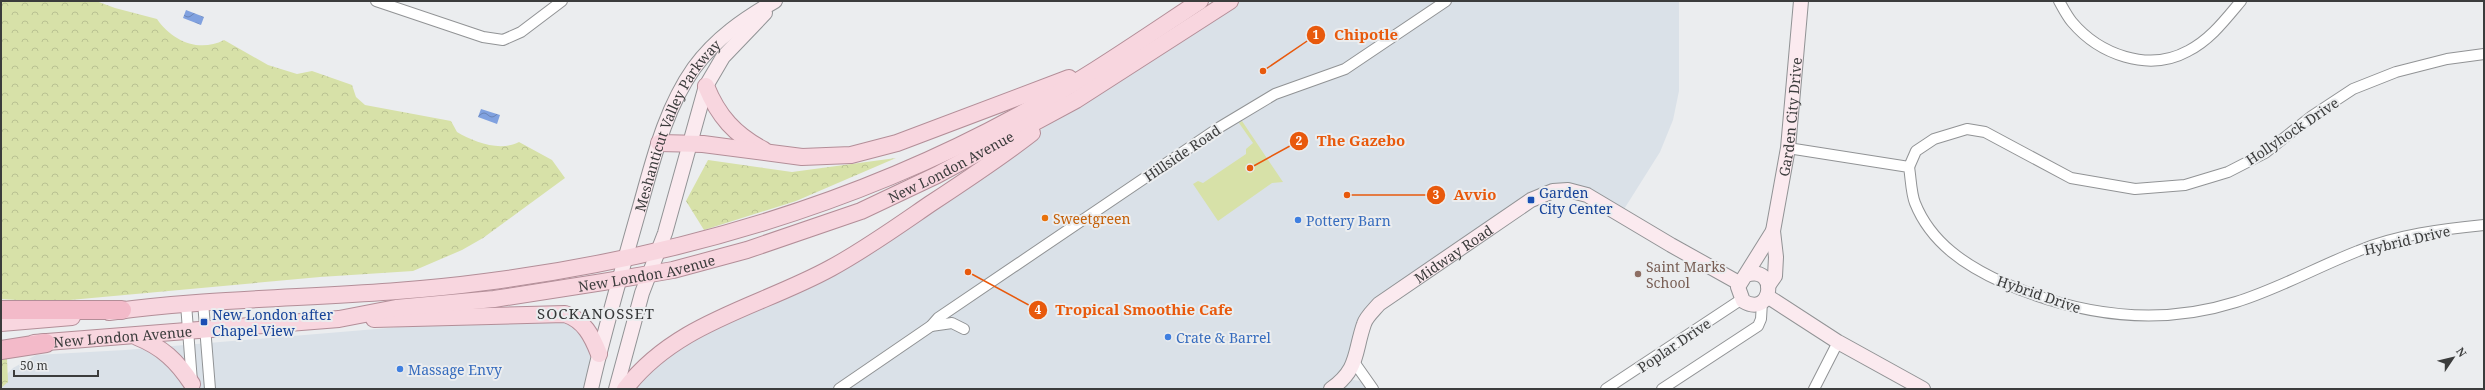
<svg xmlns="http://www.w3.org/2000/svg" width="2485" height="390" viewBox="0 0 2485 390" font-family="'Noto Serif',serif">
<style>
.built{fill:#dae1e8}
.green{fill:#d7e1a8}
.forest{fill:url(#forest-crowns)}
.water{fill:url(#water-waves)}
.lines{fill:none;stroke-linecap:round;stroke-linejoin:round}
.street-casing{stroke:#919395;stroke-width:12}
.secondary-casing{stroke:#919395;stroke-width:16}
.primary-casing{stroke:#b38e98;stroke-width:18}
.highway-casing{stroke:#b38e98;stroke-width:20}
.street{stroke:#fff;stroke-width:10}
.secondary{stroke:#fbeaef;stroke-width:14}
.primary{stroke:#f8d6df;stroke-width:16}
.highway{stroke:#f3bac9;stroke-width:18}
.transit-dot{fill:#1a4fb4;stroke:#ebedef;stroke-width:1.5}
.food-dot{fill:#e8710a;stroke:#ebedef;stroke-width:1.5}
.shop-dot{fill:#3f7fe0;stroke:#ebedef;stroke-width:1.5}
.education-dot{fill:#8d6e63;stroke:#ebedef;stroke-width:1.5}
.labels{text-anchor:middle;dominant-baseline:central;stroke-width:4;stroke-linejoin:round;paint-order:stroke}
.street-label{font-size:14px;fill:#3b3c3c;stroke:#ebedef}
.transit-label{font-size:14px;fill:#164399;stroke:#ebedef;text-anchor:start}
.food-label{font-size:14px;fill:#c56008;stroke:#ebedef;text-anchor:start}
.shop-label{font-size:14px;fill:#366cbe;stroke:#ebedef;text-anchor:start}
.education-label{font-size:14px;fill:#785e54;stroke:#ebedef;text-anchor:start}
.neighbourhood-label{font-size:15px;letter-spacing:1px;fill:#373839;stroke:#ebedef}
.leader{fill:none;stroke:#e8590c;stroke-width:1.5}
.callout-dot{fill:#e8590c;stroke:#ebedef;stroke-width:1.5}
.mark-label{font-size:12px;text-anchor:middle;font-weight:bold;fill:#fff}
.callout-label{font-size:15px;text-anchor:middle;font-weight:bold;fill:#e8590c;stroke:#ebedef;stroke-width:4;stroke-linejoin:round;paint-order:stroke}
</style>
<defs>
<pattern id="forest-crowns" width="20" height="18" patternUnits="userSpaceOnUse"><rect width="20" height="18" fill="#d7e1a8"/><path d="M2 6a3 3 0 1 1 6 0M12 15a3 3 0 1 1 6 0" fill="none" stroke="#b9c292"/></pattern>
<pattern id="water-waves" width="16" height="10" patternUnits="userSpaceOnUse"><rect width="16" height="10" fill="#80a1df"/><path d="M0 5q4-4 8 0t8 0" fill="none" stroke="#6a84b6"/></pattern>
</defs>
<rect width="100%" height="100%" fill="#ebedef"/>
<g class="built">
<polygon points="1216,1 1679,1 1679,91 1673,120 1660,152 1621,214 1564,192 1518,211 1365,322 1347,379 1360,381 1369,389 626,389 644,369 747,311 1009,153"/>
<polygon points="559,311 588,330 596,389 1,389 1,380 13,368 36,355 125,350 436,324"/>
</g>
<polygon class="green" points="1242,121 1283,182 1272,183 1218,221 1193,184 1198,181 1203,183 1246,154 1246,149 1253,143 1239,123"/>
<g class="forest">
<path d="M1 1H96L115 8 157 19C172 41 199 53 224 40L268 65 297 74 312 71 352 85 356 97 365 105 451 121 457 132C474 142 500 152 519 142L552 160 565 178 483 238 462 250 413 271 320 277 48 302 1 299Z"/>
<polygon points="896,158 796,201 704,230 686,201 708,160 792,172"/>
<polygon points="4,358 7,359 8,382 1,388 1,359"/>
</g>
<g class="water">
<polygon points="186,10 204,17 201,25 183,18"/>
<polygon points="481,109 500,115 497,124 478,117"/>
</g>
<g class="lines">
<g class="street-casing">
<g id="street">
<polyline points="376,1 483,37 503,40 521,32 562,1"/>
<path d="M2059 1C2063 8 2067 16 2072 22 2099 54 2148 73 2188 51 2210 40 2225 20 2241 1"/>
<path d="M1788 148 1909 167C1911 179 1911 193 1915 203 1931 243 1966 266 2004 283 2078 315 2157 327 2236 302 2278 289 2317 267 2358 251 2396 235 2443 229 2484 225"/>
<polyline points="1909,167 1916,151 1934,139 1967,129 1985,132 2071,178 2135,189 2185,185 2228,172 2265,153 2312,116 2353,89 2396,72 2447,59 2484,54"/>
<polyline points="203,302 210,389"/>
<polyline points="186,304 192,382"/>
<polyline points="931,326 952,323 964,329"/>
<polyline points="1354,362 1373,389"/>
<polyline points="839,389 931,326 938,318 1220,127 1275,94 1345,69 1446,1"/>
<polyline points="1606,389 1742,299"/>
<polyline points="1662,389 1758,326 1761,319 1762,302"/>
<polyline points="1814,389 1838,342"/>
</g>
</g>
<g class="secondary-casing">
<g id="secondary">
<path d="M1746 275C1779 264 1773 319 1743 301L1738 287 1773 231"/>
<path id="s1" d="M1768 286 1775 276 1776 257 1773 231 1788 148 1801 1"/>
<polyline points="1767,296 1838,342 1923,389"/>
<path id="s2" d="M591 389C604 331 621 274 637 217 652 166 663 112 694 68 716 38 744 19 775 1"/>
<polyline points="616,389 642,293 665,233 706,86 723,57 765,13"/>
<path id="s3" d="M1331 389C1359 369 1354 353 1364 324 1366 317 1374 310 1379 304L1531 200 1553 191 1568 190 1587 195 1671 245 1739 283"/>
</g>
</g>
<g class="primary-casing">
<g id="primary">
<path d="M706 86C718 116 735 135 764 150"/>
<polyline points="659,143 703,144 802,157 851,155 897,143 1069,78"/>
<path d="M109 312C234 295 360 299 485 282 671 258 854 205 1019 115 1082 81 1141 40 1200 1"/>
<path d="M374 319 565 314C584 320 592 336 599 354"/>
<polyline points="1,323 72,317"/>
<path d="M137 337C162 347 177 361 192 384"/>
<path id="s4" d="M34 343 339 319 396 308 494 299 603 282 673 270 747 250 861 211 937 175 1076 100 1230 1"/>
<path d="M625 389C676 322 760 307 831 268 866 249 898 226 930 204 965 181 1000 158 1032 133"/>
</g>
</g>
<g class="highway-casing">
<g id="highway">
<polyline points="1,310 122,310"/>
<polyline points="1,350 46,343"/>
</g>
</g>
<use href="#street" class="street"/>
<use href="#secondary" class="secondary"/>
<use href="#primary" class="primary"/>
<use href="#highway" class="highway"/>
</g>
<g class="transit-dot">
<rect x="1527" y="196" width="8" height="8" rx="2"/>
<rect x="200" y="318" width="8" height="8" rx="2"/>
</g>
<circle class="food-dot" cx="1045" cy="218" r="4"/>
<g class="shop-dot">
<circle cx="1298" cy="220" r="4"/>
<circle cx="1168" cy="337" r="4"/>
<circle cx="400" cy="369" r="4"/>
</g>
<circle class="education-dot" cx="1638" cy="274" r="4"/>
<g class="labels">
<g class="street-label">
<text stroke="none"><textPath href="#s1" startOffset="173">Garden City Drive</textPath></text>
<text stroke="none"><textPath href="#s2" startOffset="279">Meshanticut Valley Parkway</textPath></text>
<text transform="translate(2292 131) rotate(-34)">Hollyhock Drive</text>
<text transform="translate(1182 153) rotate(-34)">Hillside Road</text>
<text stroke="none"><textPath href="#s4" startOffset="941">New London Avenue</textPath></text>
<text transform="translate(2407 240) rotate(-13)">Hybrid Drive</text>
<text stroke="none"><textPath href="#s3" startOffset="190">Midway Road</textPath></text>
<text stroke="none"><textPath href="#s4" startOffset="617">New London Avenue</textPath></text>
<text transform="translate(2039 294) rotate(19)">Hybrid Drive</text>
<text stroke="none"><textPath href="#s4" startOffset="89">New London Avenue</textPath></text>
<text transform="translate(1674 345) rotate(-34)">Poplar Drive</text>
</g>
<g class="transit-label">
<text x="1539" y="192">Garden<tspan x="1539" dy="16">City Center</tspan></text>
<text x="212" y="314">New London after<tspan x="212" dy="16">Chapel View</tspan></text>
</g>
<g class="food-label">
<text x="1053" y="218">Sweetgreen</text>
</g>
<g class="shop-label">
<text x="1306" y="220">Pottery Barn</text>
<text x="1176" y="337">Crate &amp; Barrel</text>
<text x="408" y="369">Massage Envy</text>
</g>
<g class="education-label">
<text x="1646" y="266">Saint Marks<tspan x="1646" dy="16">School</tspan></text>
</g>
<g class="neighbourhood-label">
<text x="596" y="313">SOCKANOSSET</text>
</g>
</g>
<path class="leader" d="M1263 71L1316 35M1250 168L1299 141M1347 195L1436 195M968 272L1038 310"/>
<g class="callout-dot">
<circle cx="1263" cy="71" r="4"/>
<circle cx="1250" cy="168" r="4"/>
<circle cx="1347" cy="195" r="4"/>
<circle cx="968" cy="272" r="4"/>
<circle cx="1316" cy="35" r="10"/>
<circle cx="1299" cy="141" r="10"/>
<circle cx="1436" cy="195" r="10"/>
<circle cx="1038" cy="310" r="10"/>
</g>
<g class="mark-label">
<text x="1316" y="39">1</text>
<text x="1299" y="145">2</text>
<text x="1436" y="199">3</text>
<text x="1038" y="314">4</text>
</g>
<g class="callout-label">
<text x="1366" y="40">Chipotle</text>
<text x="1361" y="146">The Gazebo</text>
<text x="1475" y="200">Avvio</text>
<text x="1144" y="315">Tropical Smoothie Cafe</text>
</g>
<rect width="2485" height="390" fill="none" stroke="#3b3c3c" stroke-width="4"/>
<g transform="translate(2453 358) rotate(55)" stroke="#ebedef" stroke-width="3" paint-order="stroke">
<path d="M0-3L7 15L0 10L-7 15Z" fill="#3b3c3c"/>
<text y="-6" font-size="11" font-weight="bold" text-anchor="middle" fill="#3b3c3c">N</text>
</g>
<path d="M14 370v6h84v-6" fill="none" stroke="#3b3c3c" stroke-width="2"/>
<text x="20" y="370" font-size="12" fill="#3b3c3c" stroke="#ebedef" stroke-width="3" paint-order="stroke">50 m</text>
</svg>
